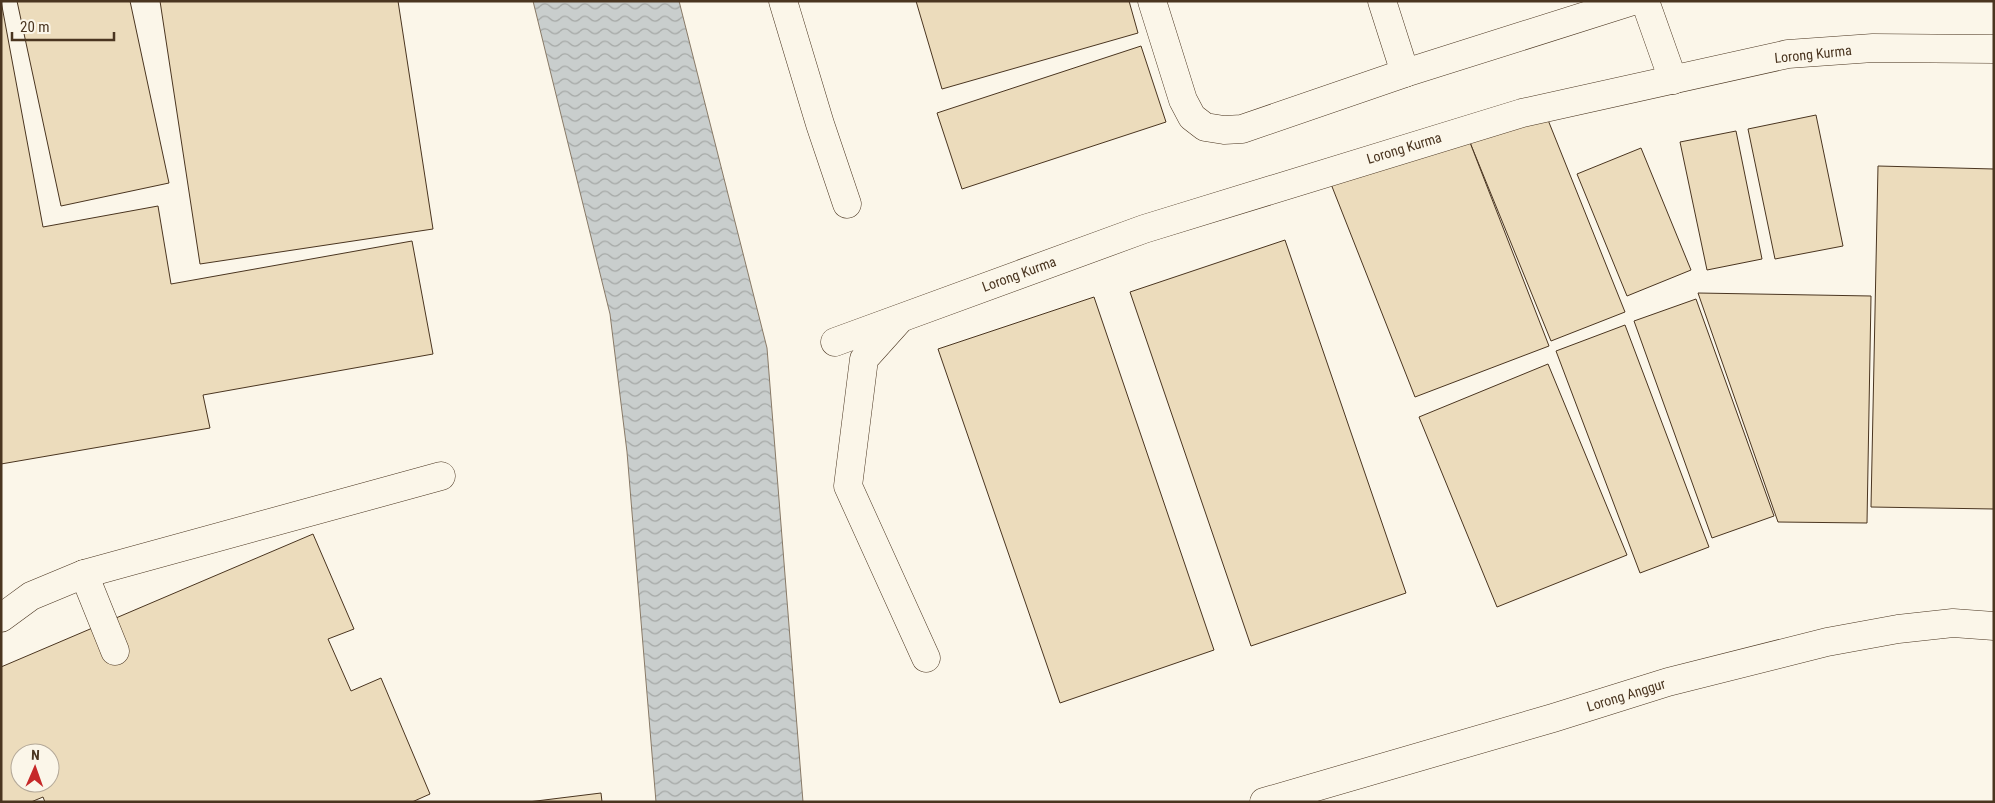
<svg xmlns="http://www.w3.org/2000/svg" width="1995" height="803" viewBox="0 0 1995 803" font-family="'Roboto Condensed',sans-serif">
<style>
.water{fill:url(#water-waves);stroke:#887966}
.building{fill:#ecdcbc;stroke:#4a3520;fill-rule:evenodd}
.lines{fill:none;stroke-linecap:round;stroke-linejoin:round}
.minor-casing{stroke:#4a3520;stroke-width:29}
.minor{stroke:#fbf6e9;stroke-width:28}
.labels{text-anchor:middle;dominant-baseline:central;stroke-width:4;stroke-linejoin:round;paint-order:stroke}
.street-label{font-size:14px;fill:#4a3520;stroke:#fbf6e9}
</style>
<defs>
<pattern id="water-waves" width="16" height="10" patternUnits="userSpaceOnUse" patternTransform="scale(1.25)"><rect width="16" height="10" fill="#c9cecd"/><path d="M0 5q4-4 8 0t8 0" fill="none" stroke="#a5a8a6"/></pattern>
</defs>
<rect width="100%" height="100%" fill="#fbf6e9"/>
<polygon class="water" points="533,1 679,1 767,348 803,802 656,802 627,452 610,314"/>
<g class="building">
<polygon points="1,1 43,227 158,206 171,284 412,241 433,354 203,395 210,428 1,464"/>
<polygon points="17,1 130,1 169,183 61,206"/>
<polygon points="160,1 398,1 433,229 200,264"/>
<polygon points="916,1 1129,1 1138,33 942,89"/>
<polygon points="1141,46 1166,122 962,189 937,113"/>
<polygon points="1544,110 1625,312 1551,341 1469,140"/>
<polygon points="1816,115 1843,246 1775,259 1748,129"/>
<polygon points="1736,131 1762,259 1707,270 1680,142"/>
<polygon points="1469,140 1549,346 1415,397 1331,184"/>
<polygon points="1641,148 1691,270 1627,296 1577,174"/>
<polygon points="1878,166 1994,169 1994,509 1871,507"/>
<polygon points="1285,240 1406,593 1251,646 1130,292"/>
<polygon points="1698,293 1871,296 1867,523 1778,522"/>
<polygon points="1094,297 1214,650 1060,703 938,349"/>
<polygon points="1696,299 1774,516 1712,538 1634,321"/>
<polygon points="1625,325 1709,547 1640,573 1556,351"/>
<polygon points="1548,364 1627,555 1497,607 1419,417"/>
<path d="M313 534 354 629 328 639 351 691 381 678 430 794 412 802H45L43 797 31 802H1V667ZM20 753H50V783H20Z"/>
<polygon points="601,793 602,802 528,802"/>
</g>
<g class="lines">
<g class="minor-casing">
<g id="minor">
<polyline points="783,1 820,124 847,204"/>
<polyline points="1152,1 1183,100 1192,117 1205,127 1224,130 1242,129 1405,73 1633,1"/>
<polyline points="1382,1 1405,73"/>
<polyline points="1645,1 1673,80"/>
<polyline points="899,320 864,359 848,486 926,658"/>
<polyline points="835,342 1144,229 1522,113 1788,54 1873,48 1994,49"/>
<polyline points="84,574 115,651"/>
<polyline points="1,618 31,596 84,574 441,476"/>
<polyline points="1264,802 1553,718 1668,682 1827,642 1898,629 1953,623 1994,626"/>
</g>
</g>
<use href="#minor" class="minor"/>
</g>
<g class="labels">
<g class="street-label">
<text transform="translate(1813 54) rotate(-6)">Lorong Kurma</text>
<text transform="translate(1404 148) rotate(-17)">Lorong Kurma</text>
<text transform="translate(1019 274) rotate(-20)">Lorong Kurma</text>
<text transform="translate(1626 695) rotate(-17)">Lorong Anggur</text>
</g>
</g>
<rect width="1995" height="803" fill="none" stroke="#4a3520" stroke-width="5"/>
<g transform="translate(35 768) rotate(2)"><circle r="24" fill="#fbf6e9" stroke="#b4a999"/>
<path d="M0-4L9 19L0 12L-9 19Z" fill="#c62828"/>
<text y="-8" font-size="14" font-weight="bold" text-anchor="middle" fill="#4a3520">N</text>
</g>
<path d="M12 32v8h102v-8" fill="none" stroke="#4a3520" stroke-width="2.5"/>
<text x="20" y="32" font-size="15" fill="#4a3520" stroke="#fbf6e9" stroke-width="4" paint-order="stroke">20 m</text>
</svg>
